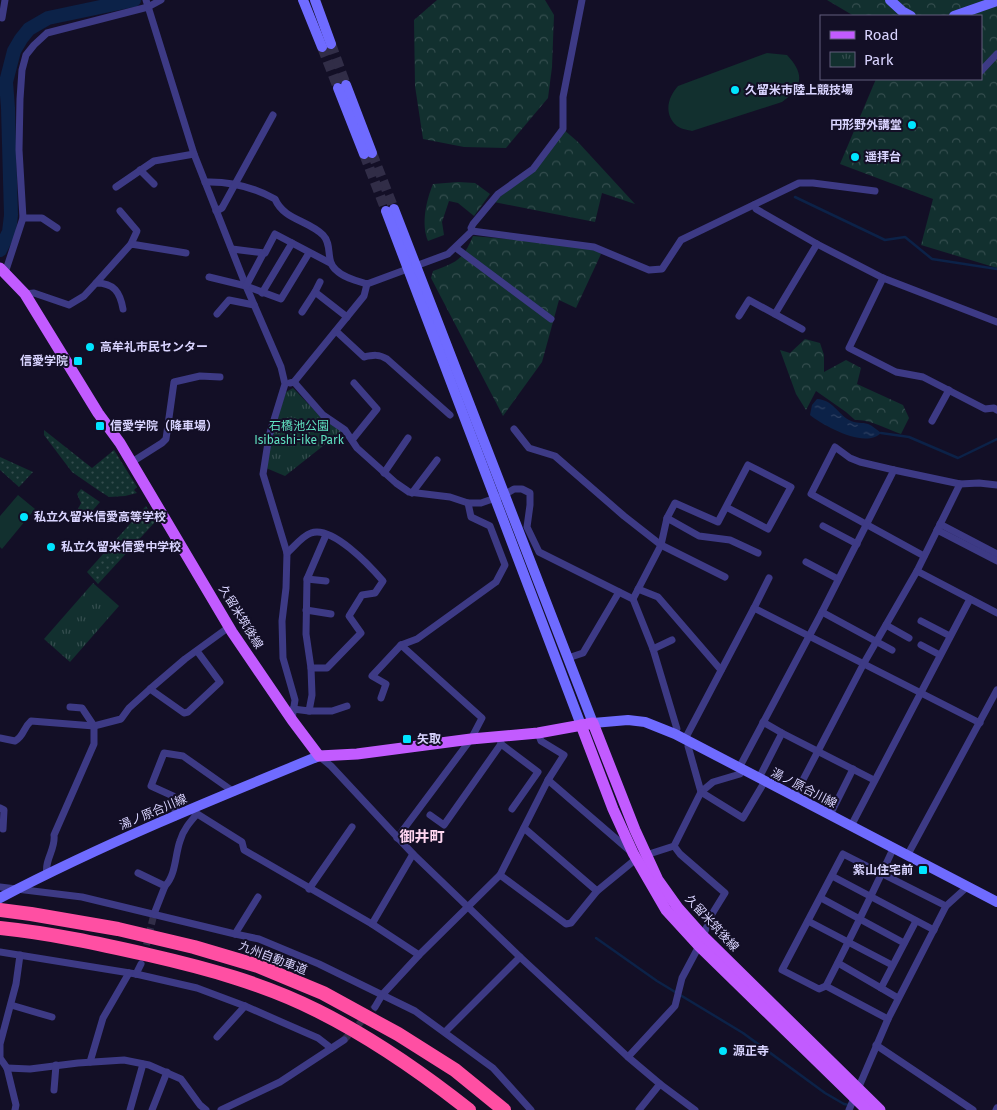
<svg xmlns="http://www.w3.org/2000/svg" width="997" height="1110" viewBox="0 0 997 1110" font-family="'Fira Sans','Noto Sans JP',sans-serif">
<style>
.grass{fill:url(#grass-dots)}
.forest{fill:url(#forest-crowns)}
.park{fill:url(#park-tufts)}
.garden{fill:#12302f}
.water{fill:url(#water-ripples)}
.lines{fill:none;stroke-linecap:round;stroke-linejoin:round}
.stream{stroke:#0c2248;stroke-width:2.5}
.river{stroke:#0c2248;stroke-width:14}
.street-tunnel{stroke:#312d47;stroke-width:7;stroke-dasharray:7 3.5;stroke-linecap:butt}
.secondary-tunnel{stroke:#312d47;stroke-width:10;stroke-dasharray:10 5;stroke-linecap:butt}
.street{stroke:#3d3a85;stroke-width:7}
.secondary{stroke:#6f6bff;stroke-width:10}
.primary{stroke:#c25bff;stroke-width:11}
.highway{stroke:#ff4fa3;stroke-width:14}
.poi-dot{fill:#00e5ff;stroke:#130f26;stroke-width:2}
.labels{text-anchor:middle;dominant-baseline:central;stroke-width:4;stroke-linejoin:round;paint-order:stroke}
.poi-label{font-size:12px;font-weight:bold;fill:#d9d4ff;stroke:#130f26;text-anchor:start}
.park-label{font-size:12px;fill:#5fe0c0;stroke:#130f26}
.street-label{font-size:12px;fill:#d9d4ff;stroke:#130f26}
.quarter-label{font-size:15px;font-weight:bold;fill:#ffd6f0;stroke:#130f26}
</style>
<defs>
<pattern id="grass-dots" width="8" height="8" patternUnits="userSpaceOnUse" patternTransform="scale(1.25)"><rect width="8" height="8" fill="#12302f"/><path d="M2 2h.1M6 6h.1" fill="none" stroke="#344d4e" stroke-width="1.8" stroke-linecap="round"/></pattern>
<pattern id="forest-crowns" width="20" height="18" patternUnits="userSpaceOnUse" patternTransform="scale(1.25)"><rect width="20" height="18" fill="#12302f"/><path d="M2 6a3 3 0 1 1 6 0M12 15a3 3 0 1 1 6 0" fill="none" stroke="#344d4e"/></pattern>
<pattern id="park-tufts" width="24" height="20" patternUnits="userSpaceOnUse" patternTransform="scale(1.25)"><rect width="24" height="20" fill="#12302f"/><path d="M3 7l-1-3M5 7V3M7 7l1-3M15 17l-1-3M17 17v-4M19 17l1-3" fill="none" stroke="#344d4e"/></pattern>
<pattern id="water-ripples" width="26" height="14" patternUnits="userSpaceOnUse" patternTransform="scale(1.25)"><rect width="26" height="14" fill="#0c2248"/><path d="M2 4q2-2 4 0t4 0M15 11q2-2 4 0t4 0" fill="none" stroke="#2f4163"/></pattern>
</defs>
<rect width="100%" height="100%" fill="#130f26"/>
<g class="grass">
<polygon points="44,430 92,468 114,450 137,487 134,490 137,493 125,496 109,497 98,490 72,472 44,435"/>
<polygon points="0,457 33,472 19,487 0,470"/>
<polygon points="81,489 100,502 87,517 78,509 81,503 77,494"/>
<polygon points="146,506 155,522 98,584 87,572"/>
</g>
<g class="forest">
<polygon points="437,0 545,0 554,15 552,67 548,98 506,148 464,147 423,139 415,86 414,20"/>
<polygon points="827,0 997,0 997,268 921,245 933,199 840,164 876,79 981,79 981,16 854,16"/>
<polygon points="563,129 578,142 635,204 602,193 595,222 494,202 533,169"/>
<path d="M458 182 475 183 490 194 474 216 458 203 449 201 442 222 444 235 428 241C421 224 426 201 433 184Z"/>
<path d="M473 236 591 246 601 254 576 308 559 300 542 362 503 416 431 278 433 271C457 262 463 260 473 236Z"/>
<path d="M805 339 820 343 824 355V372L846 360 861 368 857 384 903 405 909 418 901 434C886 429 870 419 855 420L846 412 816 391 806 410 796 394 780 350 790 353Z"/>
</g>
<g class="park">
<polygon points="293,388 320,416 342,431 285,476 266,468 271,437 286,392"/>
<polygon points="93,583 119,606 70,662 44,639"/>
</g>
<g class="garden">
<path d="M767 53 787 55C805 74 803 87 782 102L692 131C688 130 681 129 677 126 663 114 668 97 678 86Z"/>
<polygon points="18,495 35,509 2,549 0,547 0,516"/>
</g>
<path class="water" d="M817 399C833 400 838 414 849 420 856 424 862 422 868 424 873 426 877 430 881 433 865 449 824 426 810 415L812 405Z"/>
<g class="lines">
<g class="stream">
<polyline points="795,197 885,240 905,237 932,259 997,269"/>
<polyline points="881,433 909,437 958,458 997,439"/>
<polyline points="596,938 657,981 743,1033 825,1093 844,1104 849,1105"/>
</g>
<polyline class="river" points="0,250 9,232 11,215 8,108 6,82 14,51 21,39 29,29 48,18 134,0"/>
<g class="street-tunnel">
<polyline points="144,955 154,914"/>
<polyline points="344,1040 375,1007"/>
</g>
<g class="secondary-tunnel">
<polyline points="331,44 346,85"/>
<polyline points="322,47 338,88"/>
<polyline points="372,153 394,209"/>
<polyline points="364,154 386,211"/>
</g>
<g class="street">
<polyline points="146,0 194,154 246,286 281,367 285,384 269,436 263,474 287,553 286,588 282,621 283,658 295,700 292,719"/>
<polyline points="2,18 5,0"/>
<polyline points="981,71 997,54"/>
<polyline points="140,170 154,184"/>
<path d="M205 182C231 181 253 187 275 199 284 220 308 220 323 235 333 245 325 261 336 270 344 278 357 281 367 284L448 254 472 231 471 228 473 224 498 194 533 169 563 129V97L582 0"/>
<polyline points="116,187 154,161 194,154"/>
<polyline points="754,205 756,209 817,244 883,278 997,322"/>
<polyline points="120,211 137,231 131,244"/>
<polyline points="216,211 222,208 273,115"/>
<polyline points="23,218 42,218 57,228"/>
<polyline points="472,231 594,247 649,270 662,269 681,240 799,183 813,183 875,191"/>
<polyline points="456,248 551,319"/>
<polyline points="232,249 265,253 275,234 330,263"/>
<polyline points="5,273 23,218 19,150 20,99 22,70 26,55 34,45 47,33 148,7 161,0"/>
<polyline points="209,277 246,286 281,299 309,253"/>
<polyline points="883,278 849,348 896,372 923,377 985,409 994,408 997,410"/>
<polyline points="96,283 131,244 186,253"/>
<polyline points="246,286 263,254"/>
<polyline points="315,292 320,282"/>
<polyline points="262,293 292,243"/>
<path d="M25 294 34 293 69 305 84 296 96 283C114 283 120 292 123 309"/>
<polyline points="302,312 315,292 347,317"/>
<polyline points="217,314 229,300 254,305"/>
<polyline points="775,314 817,244"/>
<polyline points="739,316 749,300 802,329"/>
<path d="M336 331 364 357C373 355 379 354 387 359L450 415"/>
<polyline points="294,382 323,415 345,430 357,448 396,483 409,492 450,497 468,503 481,503 504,495 514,489 522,489 530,493 530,505 527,527 539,552 633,599 653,649 677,729 675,734"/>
<polyline points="290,383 294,382 364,296 367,284"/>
<polyline points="932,421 949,390"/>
<polyline points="514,429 529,448 555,456 624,516 661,545 633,599"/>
<polyline points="352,440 377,409 354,383"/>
<polyline points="132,462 162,443 166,439 174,382 200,376 220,377"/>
<polyline points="384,473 408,438"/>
<polyline points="412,493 437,460"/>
<polyline points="667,518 675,503 718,522 748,465 791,487 768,529 726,507"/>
<polyline points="940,524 997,554"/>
<polyline points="823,526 857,544"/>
<polyline points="937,530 997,561"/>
<path d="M287 553C294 547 302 536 311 533 332 525 370 566 383 581L375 593 362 595 349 616 361 633 327 668H311L312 695 309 711 293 709"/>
<polyline points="924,556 811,494 835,447 850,458 860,462 894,470 960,484 979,483 997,485"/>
<polyline points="806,562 838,579"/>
<polyline points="917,571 960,484"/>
<polyline points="725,577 661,545 667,518 699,536 730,540 758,553"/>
<polyline points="307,579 326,581"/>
<polyline points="638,589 658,597 721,670"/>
<polyline points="754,608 769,578"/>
<polyline points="306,610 331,614"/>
<polyline points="822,612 892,650"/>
<polyline points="921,621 950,636"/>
<polyline points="886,625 909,638"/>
<polyline points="401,645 417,639 496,582 505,565 490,526 471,517 468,503"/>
<polyline points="921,645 940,655"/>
<polyline points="653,649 672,640"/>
<polyline points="568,658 583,653 619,592"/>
<polyline points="311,668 306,634 307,579 326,535"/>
<polyline points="150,689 184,713 188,712 220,682 197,651"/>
<polyline points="381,698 386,684 372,676 401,645 482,718 471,739 397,838"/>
<polyline points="309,711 332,711 347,706"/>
<polyline points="763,722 782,733 874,780"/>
<path d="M0 738 15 741C25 735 22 729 31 721L94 726 121 719 129 708 150 689 185 659 229 627"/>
<polyline points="685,739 754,608 980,723"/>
<polyline points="691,742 688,746 701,792 713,782 740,774 742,770"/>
<polyline points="501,744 538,772 512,809"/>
<polyline points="319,756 331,766 413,854 520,957 628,1057 660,1084 695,1110"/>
<polyline points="739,768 822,612 894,470"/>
<polyline points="759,778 782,733"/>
<polyline points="548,780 629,850"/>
<polyline points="794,797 864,663 917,571 997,613"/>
<polyline points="0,808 4,810 3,829"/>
<polyline points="191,810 242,842 244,850 372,924 419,955"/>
<polyline points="430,815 444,825 501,744 500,736"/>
<polyline points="830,815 853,769"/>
<polyline points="175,817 175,799 173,796 151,786 164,753 183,756 234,792"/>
<polyline points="851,826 970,599"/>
<polyline points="524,828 597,891"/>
<path d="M893 849C872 895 849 941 826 986L819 989 782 970 843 854 946 906"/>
<polyline points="646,855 674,846 701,792 743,818 765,781"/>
<polyline points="907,856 997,690"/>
<polyline points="138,873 165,886 154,914"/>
<path d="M47 874C44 860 56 849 54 835L94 744V726L82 708 70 707"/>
<polyline points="500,875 566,924 571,923 597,891 636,859"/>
<polyline points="832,876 934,930"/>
<path d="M165 886C176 875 175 855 180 841 183 830 190 822 197 814"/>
<polyline points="0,887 82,897 235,934 259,939 319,964 415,1011 493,1068 531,1110"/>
<polyline points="309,889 352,827"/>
<polyline points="821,898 904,943"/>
<polyline points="808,921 892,965"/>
<polyline points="372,924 413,854"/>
<polyline points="235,934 258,897"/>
<polyline points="0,952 136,974 197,988 245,1006 318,1038 331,1048"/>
<polyline points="838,963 881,988"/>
<polyline points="136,974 141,964"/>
<polyline points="826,986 888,1019"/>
<polyline points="898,998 881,988 916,921"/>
<polyline points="11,1005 52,1017"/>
<polyline points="375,1007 382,995 419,955 500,875 548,780 564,755 541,741 538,733"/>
<polyline points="445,1032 520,957"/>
<polyline points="217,1037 245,1006"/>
<polyline points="876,1045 973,1110"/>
<polyline points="628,1057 675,1006 682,978 699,946 712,914 725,893 680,854 674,846"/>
<polyline points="90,1062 103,1018 129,973"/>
<polyline points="7,1068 30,1069 78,1063 124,1060 149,1065 181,1079 200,1105 206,1110"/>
<polyline points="54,1090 56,1065"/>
<polyline points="15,1110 16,1105 7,1068 0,1058 0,1044 16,984 20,955"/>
<polyline points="130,1110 143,1064"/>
<polyline points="152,1110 167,1072"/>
<polyline points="221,1110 280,1082 344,1040"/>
<polyline points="639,1110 660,1084"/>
<polyline points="849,1110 888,1019 946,906 967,887"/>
<polyline points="996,1110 997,1108"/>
</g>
<g class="secondary">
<polyline points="303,0 322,47"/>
<polyline points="315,0 331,44"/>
<polyline points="890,0 902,11 911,16"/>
<polyline points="954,16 997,1"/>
<polyline points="346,85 372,153"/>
<polyline points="338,88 364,154"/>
<polyline points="394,209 593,723 628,720 645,722 675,734 997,902"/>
<polyline points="386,211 581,725"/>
<path d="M0 898C103 844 211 800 319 756"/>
</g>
<g class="primary">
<polyline points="0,268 25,294 98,413 120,443 232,632 292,720 319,756 357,754 471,739 538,733 593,723 635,830 658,880 678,908 702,935 880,1110"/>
<polyline points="581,725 613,809 633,853 666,910 699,946 867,1110"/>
</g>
<g class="highway">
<polyline points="0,910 31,914 118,929 194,947 258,966 323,993 398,1034 455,1070 504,1110"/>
<path d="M0 928C50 933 100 944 149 955 206 968 265 984 318 1011 372 1038 421 1072 469 1110"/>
</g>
</g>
<g class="poi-dot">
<circle cx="735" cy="90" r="5"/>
<circle cx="912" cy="125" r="5"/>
<circle cx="855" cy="157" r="5"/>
<circle cx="90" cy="347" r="5"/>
<rect x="73" y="356" width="10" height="10" rx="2.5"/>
<rect x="95" y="421" width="10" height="10" rx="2.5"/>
<circle cx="24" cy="517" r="5"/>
<circle cx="51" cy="547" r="5"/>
<rect x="402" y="734" width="10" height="10" rx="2.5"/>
<rect x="918" y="865" width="10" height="10" rx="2.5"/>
<circle cx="723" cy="1051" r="5"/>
</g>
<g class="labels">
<g class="poi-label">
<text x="745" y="90">久留米市陸上競技場</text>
<text x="902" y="125" text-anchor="end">円形野外講堂</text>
<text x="865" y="157">遥拝台</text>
<text x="100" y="347">高牟礼市民センター</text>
<text x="68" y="361" text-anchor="end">信愛学院</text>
<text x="110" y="426">信愛学院（降車場）</text>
<text x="34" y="517">私立久留米信愛高等学校</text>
<text x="61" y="547">私立久留米信愛中学校</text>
<text x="417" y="739">矢取</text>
<text x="913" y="870" text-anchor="end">紫山住宅前</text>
<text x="733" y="1051">源正寺</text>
</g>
<g class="park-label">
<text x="299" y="426">石橋池公園<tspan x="299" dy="14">Isibashi-ike Park</tspan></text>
</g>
<g class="street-label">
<text transform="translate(241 617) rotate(58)">久留米筑後線</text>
<text transform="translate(804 788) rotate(27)">湯ノ原合川線</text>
<text transform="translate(153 812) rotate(-23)">湯ノ原合川線</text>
<text transform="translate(712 923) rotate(47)">久留米筑後線</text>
<text transform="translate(273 958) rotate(21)">九州自動車道</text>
</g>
<g class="quarter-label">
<text x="422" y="837">御井町</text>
</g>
</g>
<rect x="820" y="15" width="162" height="65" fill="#130f26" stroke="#625e7d"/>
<rect x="830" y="31" width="25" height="8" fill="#c25bff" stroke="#625e7d"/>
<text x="864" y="40" font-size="15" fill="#d9d4ff">Road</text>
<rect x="830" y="52" width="25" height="15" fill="url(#park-tufts)" stroke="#625e7d"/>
<text x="864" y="65" font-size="15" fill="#d9d4ff">Park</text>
</svg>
